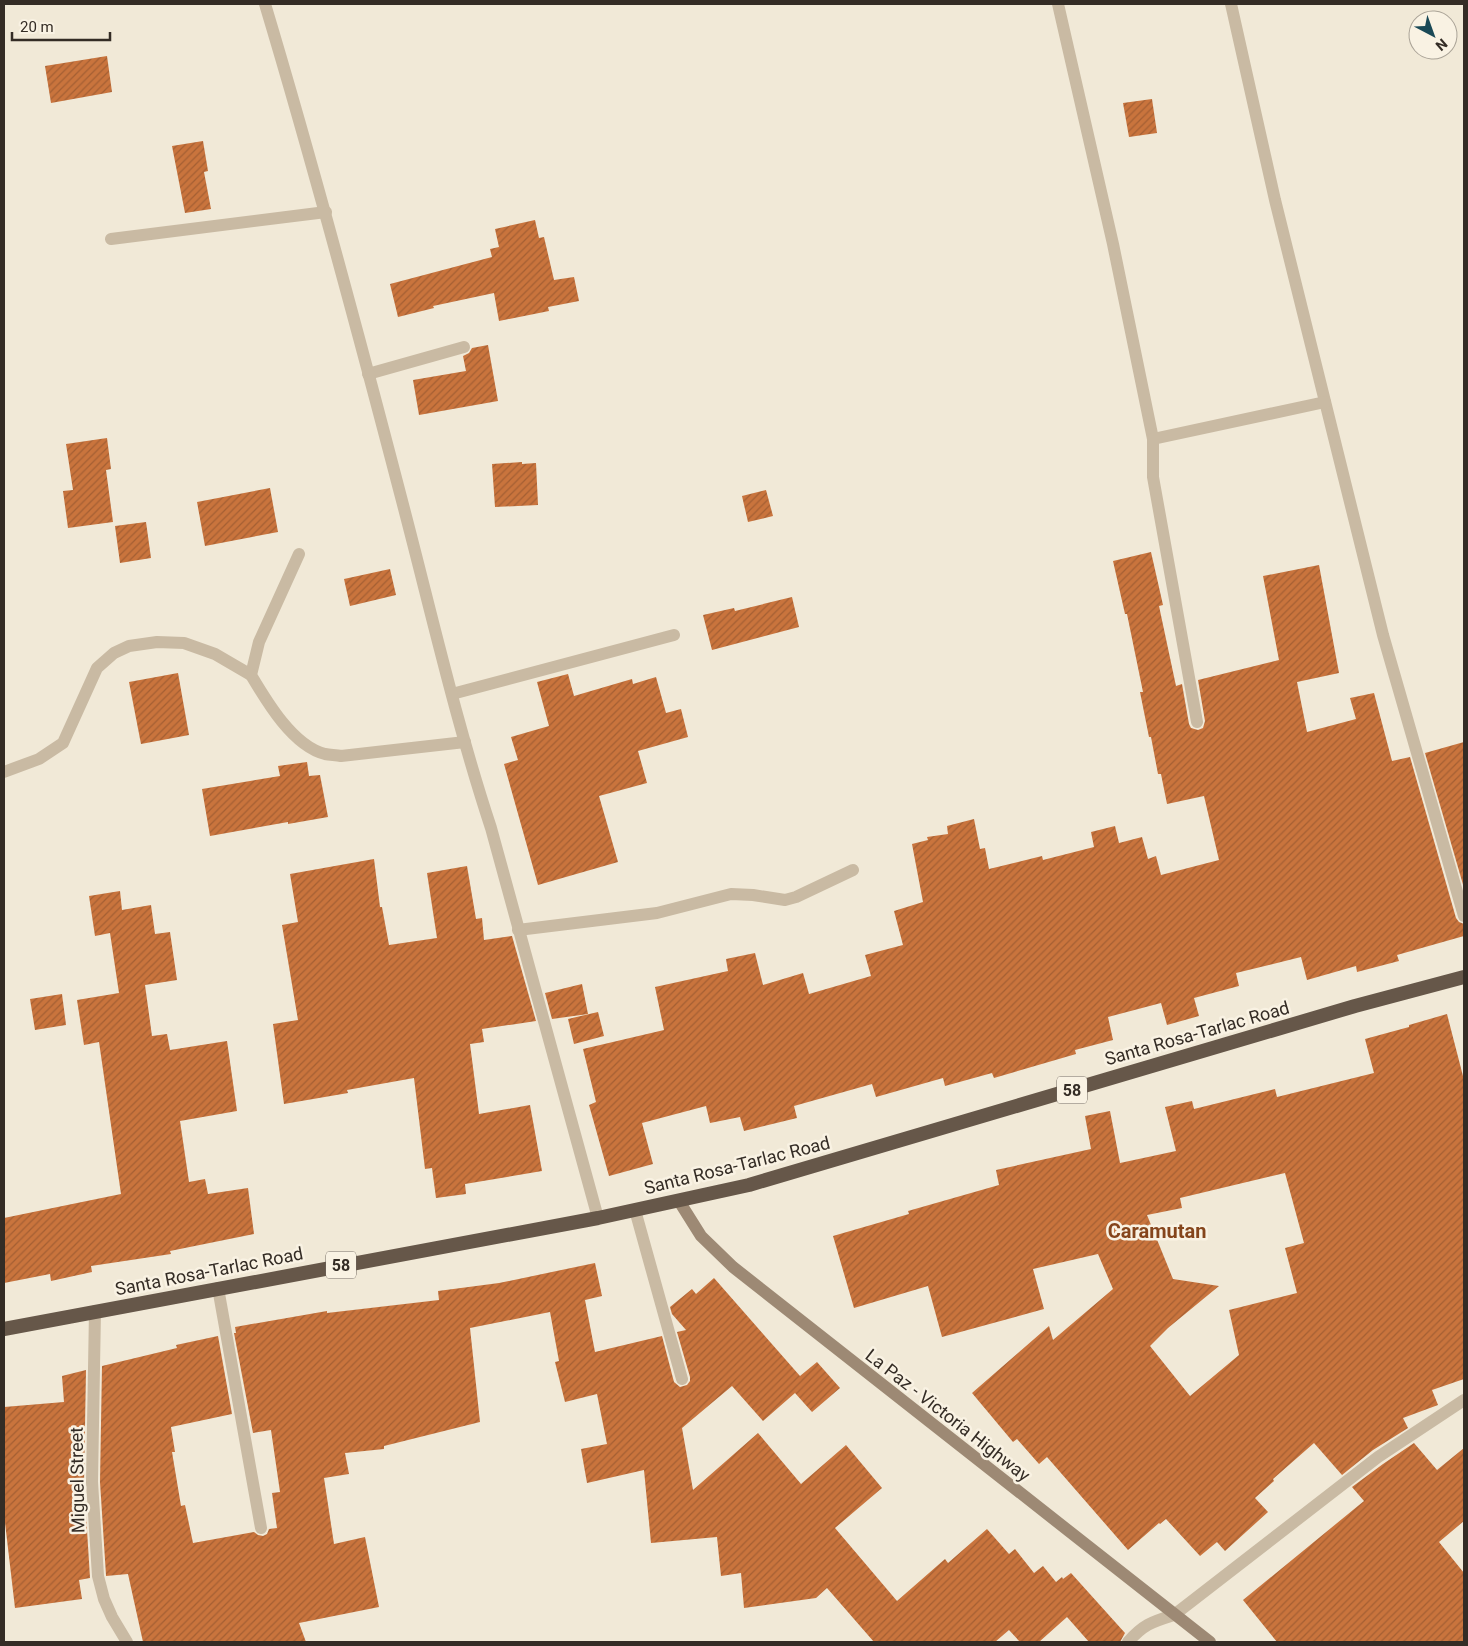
<svg xmlns="http://www.w3.org/2000/svg" width="1468" height="1646" viewBox="0 0 1468 1646" font-family="Roboto,sans-serif">
<style>
.building{fill:url(#building-hatch);fill-rule:evenodd}
.lines{fill:none;stroke-linecap:round;stroke-linejoin:round}
.service{stroke:#c9baa3;stroke-width:12}
.minor{stroke:#c9baa3;stroke-width:12}
.tertiary{stroke:#c9baa3;stroke-width:12}
.secondary{stroke:#9d8974;stroke-width:12}
.trunk{stroke:#665749;stroke-width:14}
.labels{text-anchor:middle;dominant-baseline:central;stroke-width:5;stroke-linejoin:round;paint-order:stroke}
.shield{fill:#f9f2e3;stroke:#6f675e;stroke-width:1}
.shield-label{font-size:16px;font-weight:bold;fill:#342c25}
.street-label{font-size:18px;fill:#342c25;stroke:#f9f2e3}
.quarter-label{font-size:20px;font-weight:bold;fill:#85451c;stroke:#f9f2e3}
</style>
<defs>
<pattern id="building-hatch" width="6" height="6" patternUnits="userSpaceOnUse" patternTransform="scale(1.25)"><rect width="6" height="6" fill="#c9743d"/><path d="M-1 1l2-2M0 6l6-6M5 7l2-2" fill="none" stroke="#a45f33"/></pattern>
</defs>
<rect width="100%" height="100%" fill="#f1e9d7"/>
<g class="building">
<polygon points="107,56 112,92 51,103 45,66"/>
<polygon points="1152,99 1157,133 1129,137 1123,103"/>
<polygon points="203,141 208,171 204,172 211,209 185,213 172,146"/>
<polygon points="535,220 539,238 544,237 554,280 574,277 579,301 548,307 549,311 499,321 494,293 433,306 434,308 398,317 390,284 492,257 490,249 499,247 495,229"/>
<polygon points="488,345 498,401 419,415 413,380 466,371 463,356 469,353 472,348"/>
<polygon points="107,438 111,469 106,470 113,522 68,528 63,491 73,490 66,444"/>
<polygon points="522,462 522,464 536,463 538,505 495,507 492,464"/>
<polygon points="270,488 278,532 205,546 197,502"/>
<polygon points="766,490 773,516 748,522 742,496"/>
<polygon points="146,522 151,558 120,563 115,526"/>
<polygon points="1151,552 1163,605 1159,606 1176,686 1182,684 1189,724 1191,728 1198,730 1203,728 1205,721 1198,680 1279,660 1263,576 1319,565 1339,673 1297,682 1307,732 1356,719 1350,698 1374,693 1392,761 1410,757 1456,918 1459,922 1464,924 1464,936 1397,955 1399,961 1357,972 1356,966 1307,980 1301,957 1236,973 1239,986 1194,998 1199,1016 1167,1025 1161,1003 1108,1017 1113,1040 1075,1050 1076,1054 994,1078 992,1073 945,1086 943,1078 876,1097 872,1084 794,1106 797,1118 744,1131 740,1117 710,1123 706,1106 642,1123 653,1164 609,1176 589,1105 596,1102 583,1049 664,1030 655,987 728,971 726,959 755,953 763,985 803,973 809,994 871,976 865,955 903,945 894,911 923,902 912,844 928,840 927,837 948,834 947,826 974,819 980,849 985,848 989,869 1042,856 1043,860 1094,847 1091,832 1115,826 1119,843 1142,837 1148,859 1156,856 1161,875 1219,860 1204,796 1167,804 1161,774 1158,774 1151,737 1149,737 1140,692 1143,692 1127,614 1125,614 1113,561"/>
<polygon points="390,569 396,595 350,606 344,579"/>
<polygon points="792,597 799,627 712,650 703,615 734,608 735,611"/>
<polygon points="178,673 189,735 141,744 129,682"/>
<polygon points="568,674 574,696 632,679 633,684 656,677 666,713 681,709 688,737 638,751 647,783 599,796 618,862 538,885 504,764 518,760 511,737 549,726 537,682"/>
<polygon points="1464,742 1464,888 1425,753"/>
<polygon points="307,762 309,776 320,775 328,817 288,824 288,822 210,836 202,789 280,776 278,766"/>
<polygon points="374,859 380,907 382,907 389,945 437,938 427,873 467,866 476,919 482,918 484,940 512,936 536,1021 482,1029 484,1042 470,1044 479,1114 530,1105 542,1171 465,1184 466,1194 436,1198 432,1168 425,1169 414,1078 347,1090 348,1093 284,1104 273,1024 298,1020 282,925 298,922 290,874"/>
<polygon points="120,891 122,910 151,905 155,934 170,932 177,980 145,985 152,1036 167,1034 170,1050 227,1041 237,1111 180,1121 189,1182 205,1179 208,1194 248,1188 254,1234 170,1251 171,1254 91,1266 92,1272 51,1281 50,1274 4,1283 4,1218 121,1194 99,1042 84,1045 77,1000 119,993 110,933 95,936 89,896"/>
<polygon points="582,984 588,1014 552,1019 545,993"/>
<polygon points="62,994 66,1025 35,1030 30,999"/>
<polygon points="598,1012 604,1036 574,1044 568,1019"/>
<path d="M1447 1014 1464 1080V1379L1432 1390 1438 1405 1403 1418 1408 1428 1373 1450 1342 1475 1314 1443 1273 1479 1274 1481 1255 1498 1268 1512 1225 1551 1217 1542 1200 1556 1166 1519 1160 1524 1159 1523 1128 1550 1047 1457 1039 1464 1017 1439 1013 1442 972 1393 1049 1326 1053 1340 1113 1289 1098 1254 1033 1269 1044 1309 942 1337 928 1286 854 1308 833 1236 909 1214 908 1211 999 1185 996 1170 1091 1149 1085 1116 1110 1111 1120 1163 1176 1151 1165 1107 1192 1101 1194 1109 1275 1089 1277 1097 1374 1073 1365 1039 1409 1027V1025ZM1285 1173 1304 1243 1285 1248 1297 1293 1229 1310 1239 1355 1190 1396 1150 1346 1168 1328 1219 1286 1173 1279 1147 1215 1182 1208 1180 1198Z"/>
<polygon points="595,1263 602,1296 585,1300 595,1352 662,1336 674,1382 680,1387 687,1385 690,1381 690,1377 677,1332 686,1330 672,1314 670,1307 692,1289 696,1294 714,1278 800,1376 817,1362 840,1388 812,1412 795,1393 763,1421 732,1386 682,1428 693,1490 758,1433 801,1484 846,1445 882,1488 835,1528 897,1601 945,1559 948,1563 987,1529 1009,1554 1015,1549 1034,1573 1043,1566 1056,1582 1062,1577 1063,1579 1071,1573 1125,1633 1120,1642 1089,1642 1067,1617 1039,1642 1020,1642 1009,1630 995,1642 874,1642 827,1588 816,1598 744,1608 741,1573 721,1576 717,1537 651,1543 644,1470 587,1483 581,1449 607,1444 597,1394 565,1402 555,1362 559,1361 550,1312 470,1328 480,1422 384,1446 384,1449 345,1453 349,1474 324,1478 334,1544 365,1537 379,1607 299,1623 306,1642 143,1642 128,1574 106,1576 106,1575 100,1482 102,1366 177,1348 176,1345 218,1336 232,1414 171,1427 175,1452 172,1452 181,1506 185,1505 193,1543 254,1532 258,1535 263,1536 267,1534 269,1529 277,1528 272,1493 280,1492 271,1430 253,1433 234,1333 236,1333 235,1327 327,1311 327,1313 439,1300 438,1291 499,1283"/>
<polygon points="86,1370 84,1482 90,1578 79,1580 82,1599 15,1608 4,1514 4,1407 64,1402 62,1376"/>
<polygon points="1414,1443 1437,1470 1464,1448 1464,1521 1439,1542 1464,1573 1464,1642 1277,1642 1243,1600 1364,1501 1352,1487 1383,1464"/>
</g>
<g class="lines">
<polyline class="service" points="368,374 464,347"/>
<g class="minor">
<polyline points="1058,4 1113,244 1153,439"/>
<polyline points="1231,4 1275,200 1383,635 1464,916"/>
<polyline points="111,239 326,212"/>
<path d="M299 554 259 642 251 675C267 702 293 746 325 754 330 755 336 755 341 756L465 742"/>
<polyline points="452,694 674,635"/>
<polyline points="1197,722 1153,477 1153,439 1325,402"/>
<polyline points="4,772 39,759 63,743 97,668 114,653 129,646 157,642 184,643 215,654 251,675"/>
<polyline points="518,930 657,913 731,894 753,895 785,900 796,897 853,870"/>
<polyline points="635,1210 682,1379"/>
<polyline points="218,1288 261,1528"/>
<polyline points="95,1311 92,1482 98,1576 104,1599 112,1617 127,1642"/>
<path d="M1128 1642C1144 1624 1152 1622 1174 1615L1378 1457 1464 1400"/>
</g>
<path class="tertiary" d="M265 4C314 167 358 332 401 497 430 607 455 719 491 828L598 1218"/>
<polyline class="secondary" points="679,1201 701,1236 733,1267 1210,1642"/>
<polyline class="trunk" points="4,1329 598,1218 749,1185 1355,1006 1464,977"/>
</g>
<g class="labels">
<g class="shield">
<rect x="1057" y="1076.5" width="30" height="27" rx="4"/>
<rect x="326" y="1251.5" width="30" height="27" rx="4"/>
</g>
<g class="shield-label">
<text x="1072" y="1090">58</text>
<text x="341" y="1265">58</text>
</g>
<g class="street-label">
<text transform="translate(1197 1033) rotate(-16)">Santa Rosa-Tarlac Road</text>
<text transform="translate(737 1165) rotate(-14)">Santa Rosa-Tarlac Road</text>
<text transform="translate(209 1271) rotate(-11)">Santa Rosa-Tarlac Road</text>
<text transform="translate(948 1415) rotate(38)">La Paz - Victoria Highway</text>
<text transform="translate(77 1480) rotate(-91)">Miguel Street</text>
</g>
<g class="quarter-label">
<text x="1157" y="1231">Caramutan</text>
</g>
</g>
<rect width="1468" height="1646" fill="none" stroke="#342c25" stroke-width="10"/>
<g transform="translate(1433 35) rotate(139)"><circle r="24" fill="#f9f2e3" stroke="#aaa397"/>
<path d="M0-4L9 19L0 12L-9 19Z" fill="#1a4956"/>
<text y="-8" font-size="14" font-weight="bold" text-anchor="middle" fill="#342c25">N</text>
</g>
<path d="M12 32v8h98v-8" fill="none" stroke="#342c25" stroke-width="2.5"/>
<text x="20" y="32" font-size="15" fill="#342c25" stroke="#f9f2e3" stroke-width="4" paint-order="stroke">20 m</text>
</svg>
